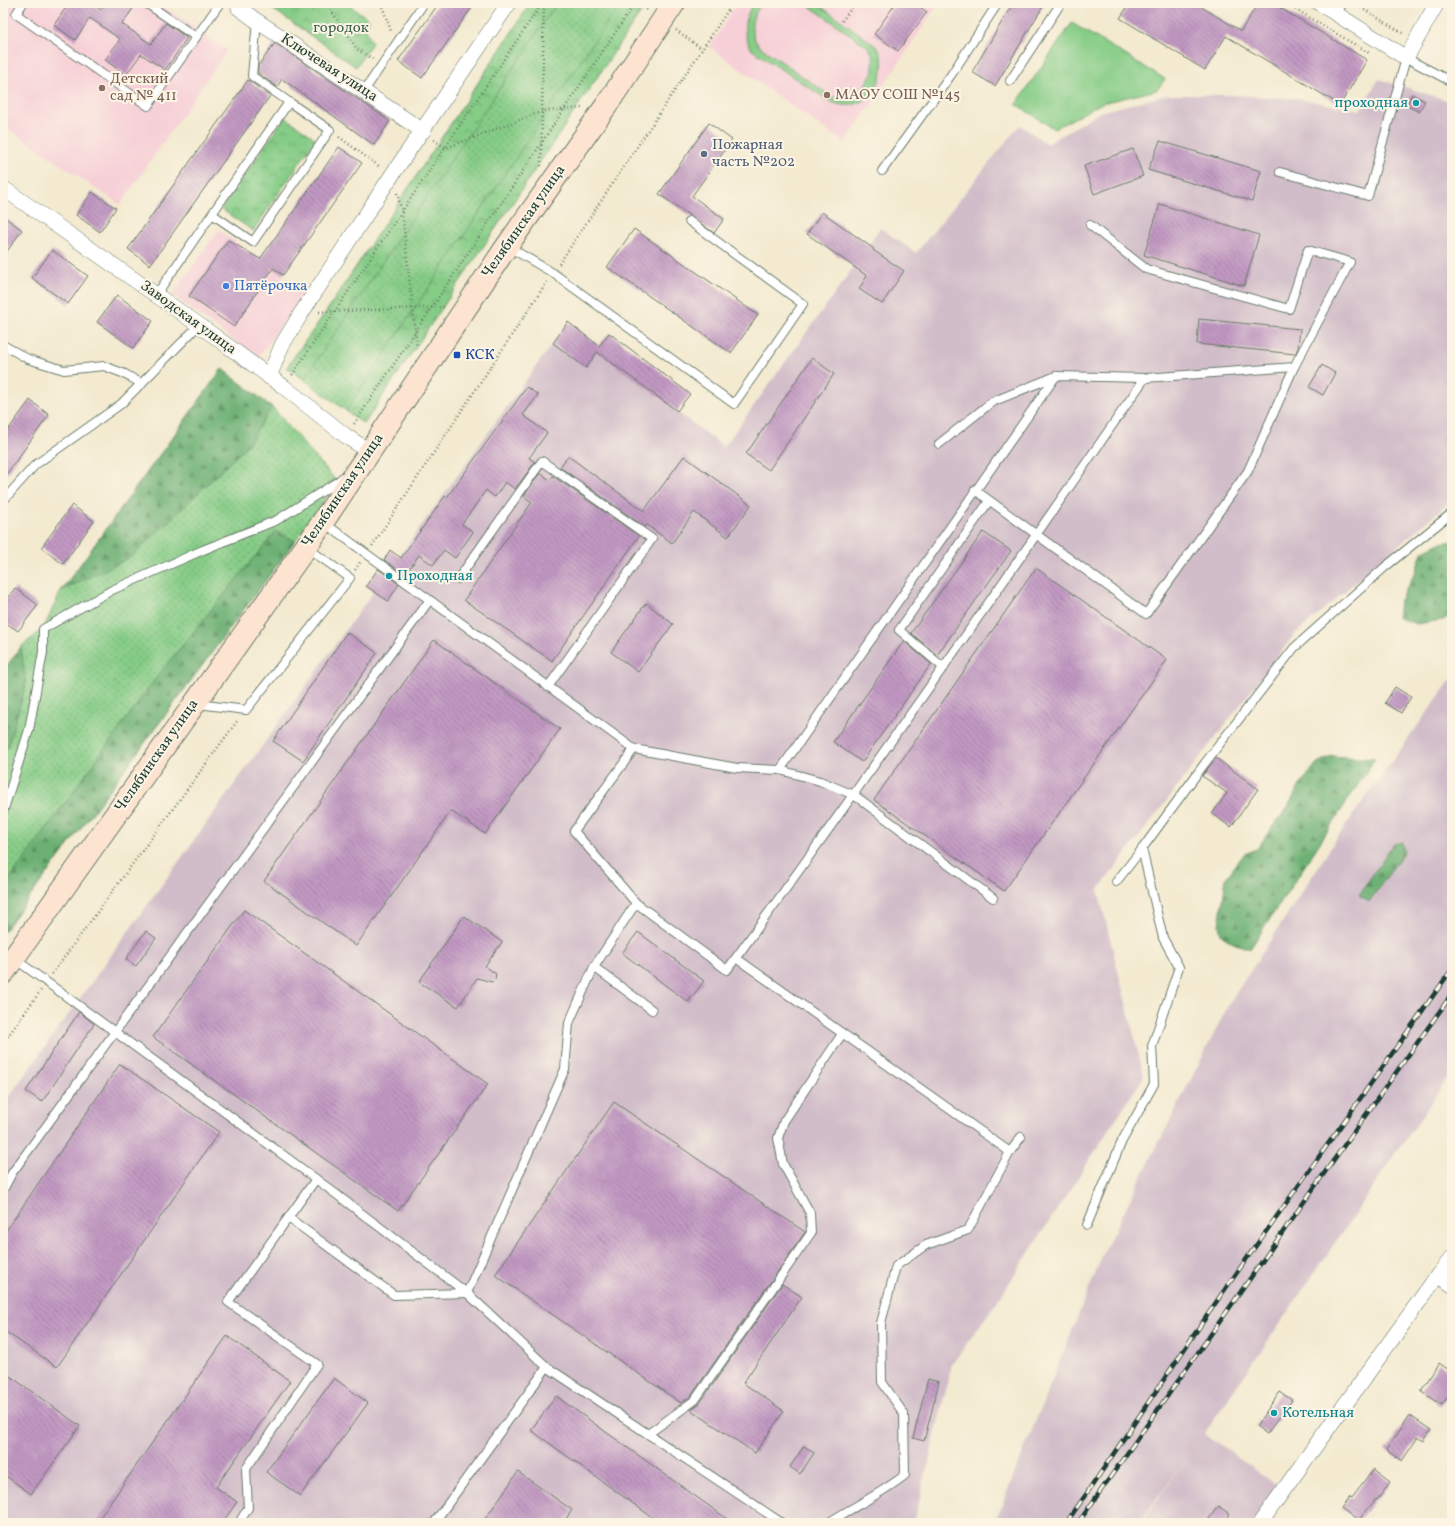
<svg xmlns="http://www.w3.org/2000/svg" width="1455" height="1526" viewBox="0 0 1455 1526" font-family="Vollkorn,serif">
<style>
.built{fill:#f6cfd7}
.industrial{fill:#d1bdc9}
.grass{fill:url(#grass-dots);stroke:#52845d}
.forest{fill:url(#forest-firs);stroke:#467654}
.park{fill:url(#park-crowns);stroke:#52845d}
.pitch{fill:#85cc86;stroke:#52845d}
.building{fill:url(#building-back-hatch)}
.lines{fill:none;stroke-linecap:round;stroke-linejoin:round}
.lane-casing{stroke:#697a6b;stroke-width:10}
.street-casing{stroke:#697a6b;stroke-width:16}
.secondary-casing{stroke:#697a6b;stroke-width:24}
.path{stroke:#697a6b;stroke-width:2.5;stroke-dasharray:1 3;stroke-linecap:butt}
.lane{stroke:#fff;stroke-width:8}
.street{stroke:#fff;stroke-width:15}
.secondary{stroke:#fde4d1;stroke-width:22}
.rail-casing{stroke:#1f3d34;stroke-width:4.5}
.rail{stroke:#fcf5e5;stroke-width:3;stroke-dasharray:9;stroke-linecap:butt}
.education-dot{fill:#8d6e63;stroke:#fcf5e5;stroke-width:1.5}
.culture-dot{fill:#0f9aa8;stroke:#fcf5e5;stroke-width:1.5}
.service-dot{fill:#5c6f8a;stroke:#fcf5e5;stroke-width:1.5}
.shop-dot{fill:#3f7fe0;stroke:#fcf5e5;stroke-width:1.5}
.transit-dot{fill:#1a4fb4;stroke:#fcf5e5;stroke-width:1.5}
.labels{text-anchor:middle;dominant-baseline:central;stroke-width:4;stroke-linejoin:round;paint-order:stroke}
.park-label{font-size:15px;fill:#386148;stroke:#fcf5e5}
.street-label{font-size:15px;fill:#1f3d34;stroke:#fcf5e5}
.education-label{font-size:15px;fill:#785e54;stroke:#fcf5e5;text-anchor:start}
.culture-label{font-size:15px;fill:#0d838f;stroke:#fcf5e5;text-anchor:start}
.service-label{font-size:15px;fill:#4e5e75;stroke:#fcf5e5;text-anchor:start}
.shop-label{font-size:15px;fill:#366cbe;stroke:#fcf5e5;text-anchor:start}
.transit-label{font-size:15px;fill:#164399;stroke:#fcf5e5;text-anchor:start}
</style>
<defs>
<pattern id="grass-dots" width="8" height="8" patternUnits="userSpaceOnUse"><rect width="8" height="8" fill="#85cc86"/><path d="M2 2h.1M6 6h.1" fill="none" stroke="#6ca76e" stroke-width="1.8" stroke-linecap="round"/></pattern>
<pattern id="forest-firs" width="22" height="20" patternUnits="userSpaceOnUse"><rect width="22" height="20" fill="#6cb073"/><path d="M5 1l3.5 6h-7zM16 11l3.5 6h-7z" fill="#58905f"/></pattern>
<pattern id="park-crowns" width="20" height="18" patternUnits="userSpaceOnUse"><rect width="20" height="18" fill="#85cc86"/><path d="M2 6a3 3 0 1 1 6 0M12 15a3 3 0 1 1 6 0" fill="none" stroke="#6ca76e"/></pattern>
<pattern id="building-back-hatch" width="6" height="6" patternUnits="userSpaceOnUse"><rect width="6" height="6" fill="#c198c2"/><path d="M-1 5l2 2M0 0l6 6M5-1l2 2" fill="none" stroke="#9c7d9e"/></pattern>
</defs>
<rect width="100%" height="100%" fill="#fcf5e5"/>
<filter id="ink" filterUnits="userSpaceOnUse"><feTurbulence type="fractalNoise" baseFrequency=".025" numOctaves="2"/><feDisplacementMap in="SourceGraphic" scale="8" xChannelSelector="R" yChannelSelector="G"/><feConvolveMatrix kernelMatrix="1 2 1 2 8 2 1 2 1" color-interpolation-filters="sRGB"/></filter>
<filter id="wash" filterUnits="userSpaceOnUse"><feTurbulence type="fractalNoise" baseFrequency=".012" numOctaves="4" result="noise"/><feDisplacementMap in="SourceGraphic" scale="16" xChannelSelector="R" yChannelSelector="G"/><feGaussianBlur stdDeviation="0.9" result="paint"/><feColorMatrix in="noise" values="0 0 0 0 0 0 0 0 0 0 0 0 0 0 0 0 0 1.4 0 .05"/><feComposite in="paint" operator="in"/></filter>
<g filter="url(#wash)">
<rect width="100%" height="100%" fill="#f3ead0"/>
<g class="built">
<polygon points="3,3 158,3 227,50 120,205 3,125"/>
<polygon points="737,3 939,3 845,143 709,47"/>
<polygon points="219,230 305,293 258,358 172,295"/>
</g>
<g class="industrial">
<polygon points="1379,79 1452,102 1452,500 1294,635 1098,890 1144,1076 994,1306 952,1364 914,1523 3,1523 3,1105 553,343 586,368 597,352 724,447 841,285 880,228 916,253 1020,125 1047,144 1100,112 1167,95 1232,95 1299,99 1360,110"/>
<polygon points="1452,678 1452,1072 1204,1434 1280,1487 1252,1523 1142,1523 1185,1460 1140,1523 993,1523 999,1512 1105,1249 1229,1004 1341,832"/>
</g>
<g class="grass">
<polygon points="531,3 647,3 364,424 287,367 326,312"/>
<polygon points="222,369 272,407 337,482 295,541 3,933 3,671 21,647 43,629 61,591"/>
</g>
<g class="forest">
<polygon points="222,369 272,407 247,446 131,557 61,591"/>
<polygon points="276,531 295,541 4,931 3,888 159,674"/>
<polygon points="1452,541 1452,615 1443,620 1416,624 1398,618 1400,600 1415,573 1422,552 1440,543"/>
<polygon points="21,647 26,684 8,746 3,753 3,671"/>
<polygon points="1332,756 1375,759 1250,949 1233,943 1221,935 1219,925 1226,878 1244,854 1257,849 1273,826 1286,810 1300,785 1317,763"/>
<polygon points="1402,842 1404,852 1369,902 1359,895 1393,844"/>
</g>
<g class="park">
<polygon points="264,3 346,3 369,19 366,29 372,43 356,67"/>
<polygon points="531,3 557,3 304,379 287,367 326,312"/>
<polygon points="620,3 647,3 364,424 346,411"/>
<polygon points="285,117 316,139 253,231 221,209"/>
</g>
<g class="pitch">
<path d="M753 3H763C750 16 748 31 759 46L832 97 847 99 855 95 861 91 873 71V55L868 47 805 3C808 3 812 2 815 3 820 5 876 45 879 49 889 69 877 95 858 103 849 107 840 105 831 102L752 50C741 30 743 22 753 3Z"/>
<polygon points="1072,23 1165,79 1157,90 1102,103 1054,129 1016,104"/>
</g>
<g id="blocks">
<g class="building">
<polygon points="69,3 91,3 101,10 106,3 137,3 122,24 151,44 166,23 187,38 165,70 141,54 126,75 105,60 120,39 90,18 75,40 54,25"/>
<polygon points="439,3 475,3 422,78 398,61"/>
<polygon points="896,3 914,3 927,12 898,51 874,34"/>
<polygon points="1013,3 1045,3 995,86 972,72"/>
<polygon points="1130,3 1195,3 1241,31 1258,3 1272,3 1367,60 1340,105 1226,36 1205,70 1120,18"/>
<polygon points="275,43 390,121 374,145 282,79 277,87 258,73 258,66"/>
<polygon points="248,80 270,96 150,265 128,249"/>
<polygon points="1412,94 1425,101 1419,112 1406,105"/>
<polygon points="709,123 732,140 692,196 724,219 714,233 659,194"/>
<polygon points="1160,141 1261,171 1252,201 1148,170"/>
<polygon points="339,147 362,163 283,275 273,268 234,327 189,296 228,240 260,259"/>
<polygon points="1133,149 1143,176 1094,194 1084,166"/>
<polygon points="92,192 116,208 100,232 76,215"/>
<polygon points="1160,204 1259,235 1244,286 1144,255"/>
<polygon points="822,212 874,249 873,250 904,271 882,304 859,289 867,276 807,234"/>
<polygon points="3,216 22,230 3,257"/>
<polygon points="634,229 758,315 731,353 607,267"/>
<polygon points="52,250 88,276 68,304 32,278"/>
<polygon points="117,295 153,321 133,348 97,322"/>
<polygon points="1199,319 1300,329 1298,348 1295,354 1197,344"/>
<polygon points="568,322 599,346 609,333 690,394 677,411 597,352 586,368 553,343"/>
<polygon points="812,358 834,374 769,470 746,454"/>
<polygon points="1322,365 1335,373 1323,395 1309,387"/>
<polygon points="527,387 538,395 523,415 547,433 529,458 535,462 515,489 505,482 495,497 486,490 462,524 473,532 455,558 444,550 433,565 419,555 405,575 384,560 390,550 401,558 445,496 447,497"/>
<polygon points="30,400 49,415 3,479 3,437"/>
<polygon points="568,456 644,511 684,456 751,505 728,537 694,512 672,543 647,525 645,527 560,467"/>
<polygon points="540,473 550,480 553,476 639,536 552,661 464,600 532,502 524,496"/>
<polygon points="72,505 94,521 63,564 41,548"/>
<polygon points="983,532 1011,551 937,655 911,633"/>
<polygon points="1036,568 1167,660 1004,891 874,800"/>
<polygon points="378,569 399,584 388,601 366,586"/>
<polygon points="15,588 38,605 18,631 3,621 3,604"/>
<polygon points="646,603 673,624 638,672 611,652"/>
<polygon points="347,632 377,653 303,761 273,741"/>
<polygon points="434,640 560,729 485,834 451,811 356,946 264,881"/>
<polygon points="903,642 905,642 931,664 862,762 833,742"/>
<polygon points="1395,687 1411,697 1401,713 1385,703"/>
<polygon points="1216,758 1258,789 1231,827 1212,814 1227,793 1202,776"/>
<polygon points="244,910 488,1084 398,1211 153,1037"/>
<polygon points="464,916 502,942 485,966 496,974 495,979 492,982 477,978 458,1007 419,982"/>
<polygon points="146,931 156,938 136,966 126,959"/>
<polygon points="638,932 704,981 688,1002 622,953"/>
<polygon points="79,1012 94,1024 42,1102 26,1091"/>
<polygon points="120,1064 219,1132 57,1367 3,1330 3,1235"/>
<polygon points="614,1102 805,1232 691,1396 681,1403 495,1275"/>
<polygon points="782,1284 802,1297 743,1383 784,1411 755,1453 691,1410 700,1403"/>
<polygon points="227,1336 290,1381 216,1487 237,1502 222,1523 96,1523"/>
<polygon points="1439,1363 1452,1372 1452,1390 1442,1405 1421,1391"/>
<polygon points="3,1371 80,1426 31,1494 3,1474"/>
<polygon points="334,1378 368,1403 300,1496 266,1472"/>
<polygon points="928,1379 939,1382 924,1441 913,1438"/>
<polygon points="1280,1392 1292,1400 1267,1434 1256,1426"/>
<polygon points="556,1396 681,1486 733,1523 660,1523 531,1430"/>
<polygon points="1409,1415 1431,1430 1424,1441 1418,1437 1402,1461 1386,1450"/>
<polygon points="804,1446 814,1453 800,1474 790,1467"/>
<polygon points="1374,1469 1391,1482 1377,1500 1376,1499 1358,1521 1341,1508 1350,1497 1352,1498"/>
<polygon points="518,1472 572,1510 563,1523 482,1523"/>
<polygon points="1218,1506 1230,1514 1224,1523 1206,1523"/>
</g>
</g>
</g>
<g filter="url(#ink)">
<use href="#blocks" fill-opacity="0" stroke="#697a6b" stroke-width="1"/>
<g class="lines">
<g class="lane-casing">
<g id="lane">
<polyline points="23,3 16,14 148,106 220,3"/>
<polyline points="146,3 196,37"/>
<polyline points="1336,14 1343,3"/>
<polyline points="257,21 252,76 289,102"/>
<polyline points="1010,81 1061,3"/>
<polyline points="364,91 424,3"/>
<polyline points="882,171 951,75 998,3"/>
<polyline points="1280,172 1368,196 1406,58 1452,82"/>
<polyline points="507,246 553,273 734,404 803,304 689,221"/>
<polyline points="156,295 212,214 253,242 330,130 289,102 212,214"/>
<polyline points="3,345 28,359 64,370 104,366 125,374 142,384"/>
<polyline points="939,444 992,402 1056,376 1145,378"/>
<polyline points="975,490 1146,614 1248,471 1294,367"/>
<polyline points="3,501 35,465 121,404 199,325"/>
<path d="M323 522 634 749 574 831 636 903 727 970C870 774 1008 576 1145 378L1294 367 1350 262 1308 250 1289 309 1146 269 1090 225"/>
<polyline points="458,579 542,461 652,539 548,687"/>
<polyline points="944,668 899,630 989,501"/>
<polyline points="198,704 246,710 350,578 306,547"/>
<polyline points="634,749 737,768 780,770 820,781 854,795 993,898"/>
<polyline points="780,770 1056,376"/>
<polyline points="3,812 29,730 43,652 43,629 112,590 203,550 277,520 337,482 343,477"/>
<polyline points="1142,849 1205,763 1294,648 1385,567 1452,513"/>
<polyline points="736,958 1010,1152 1021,1137"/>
<polyline points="15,959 316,1179 467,1293 547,1367 782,1523"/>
<polyline points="594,967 652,1010"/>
<polyline points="3,1190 12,1173 429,601"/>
<polyline points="289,1218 394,1295 467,1293 565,1069 569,1023 594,967 636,903"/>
<polyline points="1087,1225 1122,1141 1154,1084 1152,1046 1179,967 1163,938 1142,849 1116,882"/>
<polyline points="648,1434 695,1400 811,1233 810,1213 783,1164 778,1138 784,1121 842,1034"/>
<polyline points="239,1523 248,1508 246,1469 317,1364 228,1302 316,1179"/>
<polyline points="434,1523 547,1367"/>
<path d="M828 1523C853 1507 881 1494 905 1475L904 1414 882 1382 881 1323 896 1266 926 1245 968 1230 1010 1152"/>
</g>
</g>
<g class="street-casing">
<g id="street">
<polyline points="241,3 239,8 257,21 423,131"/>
<polyline points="1319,3 1406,58 1437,3"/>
<polyline points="3,188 199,325 284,387 346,436 370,452"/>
<polyline points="269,377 282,345 302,312 392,175 509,3"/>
<polyline points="1438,1275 1452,1285"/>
<polyline points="1260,1523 1438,1275 1452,1258"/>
</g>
</g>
<g class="secondary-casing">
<polyline id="secondary" points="3,973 306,547 507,246 606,106 674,3"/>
</g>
<g class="path">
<polyline points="321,3 328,6 357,49 362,52"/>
<polyline points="381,3 391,31"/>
<polyline points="636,3 648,10"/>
<polyline points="1285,3 1369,53"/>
<polyline points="1354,3 1404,34"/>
<polyline points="842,21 855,3"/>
<polyline points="676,30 702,49"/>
<polyline points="365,54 373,59"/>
<polyline points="339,137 380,167"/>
<polyline points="434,140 446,148 543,111 582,108"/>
<polyline points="541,166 544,3"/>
<polyline points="397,193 402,212 417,348"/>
<polyline points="559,264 733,3"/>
<polyline points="319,312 445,307"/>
<polyline points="292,375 542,3"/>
<polyline points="354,424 635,3"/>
<polyline points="372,546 547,282"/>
<polyline points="355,570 361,561"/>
<polyline points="52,974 238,720"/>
<polyline points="3,1043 41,990"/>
</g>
<use href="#lane" class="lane"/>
<use href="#street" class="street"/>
<use href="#secondary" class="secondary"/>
<g class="rail-casing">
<g id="rail">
<polyline points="1066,1523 1087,1493 1221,1295 1452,969"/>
<polyline points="1078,1523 1318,1182 1452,994"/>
</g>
</g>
<use href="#rail" class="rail"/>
</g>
</g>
<g class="education-dot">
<circle cx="102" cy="88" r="4"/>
<circle cx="827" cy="95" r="4"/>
</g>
<g class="culture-dot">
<circle cx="1416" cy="103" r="4"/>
<circle cx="389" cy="576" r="4"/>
<circle cx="1274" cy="1413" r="4"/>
</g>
<circle class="service-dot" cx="704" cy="154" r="4"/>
<circle class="shop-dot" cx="226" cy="286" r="4"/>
<rect class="transit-dot" x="453" y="351" width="8" height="8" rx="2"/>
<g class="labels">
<g class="park-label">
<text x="341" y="28">городок</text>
</g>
<g class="street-label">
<text transform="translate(329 68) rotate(33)">Ключевая улица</text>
<text transform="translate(524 222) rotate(-55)">Челябинская улица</text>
<text transform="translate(188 318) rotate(36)">Заводская улица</text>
<text transform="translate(343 491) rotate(-56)">Челябинская улица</text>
<text transform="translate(157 756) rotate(-55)">Челябинская улица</text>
</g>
<g class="education-label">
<text x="110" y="79">Детский<tspan x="110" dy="17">сад № 411</tspan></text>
<text x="835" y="95">МАОУ СОШ №145</text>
</g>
<g class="culture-label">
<text x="1408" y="103" text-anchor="end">проходная</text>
<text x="397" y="576">Проходная</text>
<text x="1282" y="1413">Котельная</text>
</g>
<g class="service-label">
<text x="712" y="145">Пожарная<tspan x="712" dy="17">часть №202</tspan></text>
</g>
<g class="shop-label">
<text x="234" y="286">Пятёрочка</text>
</g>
<g class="transit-label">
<text x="465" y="355">КСК</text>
</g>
</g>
<rect width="1455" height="1526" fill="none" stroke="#fcf5e5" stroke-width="16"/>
</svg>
